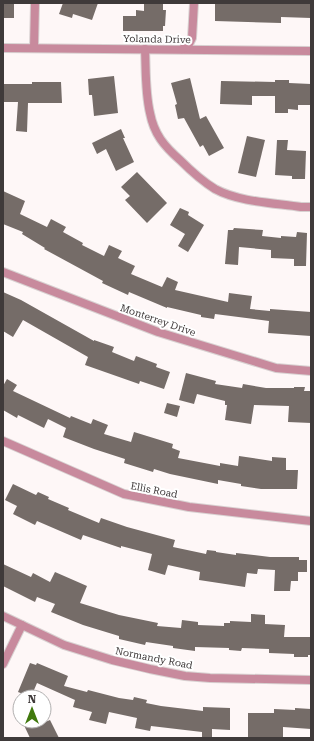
<svg xmlns="http://www.w3.org/2000/svg" width="314" height="741" viewBox="0 0 314 741" font-family="'Roboto Serif',serif">
<style>
.building{fill:#756c68}
.lines{fill:none;stroke-linecap:round;stroke-linejoin:round}
.minor-casing{stroke:#d8d1d1;stroke-width:10}
.minor{stroke:#c88a9d;stroke-width:8}
.labels{text-anchor:middle;dominant-baseline:central;stroke-width:4;stroke-linejoin:round;paint-order:stroke}
.street-label{font-size:10px;fill:#3f3a3a;stroke:#fff}
</style>
<rect width="100%" height="100%" fill="#fef7f7"/>
<g class="building">
<rect x="3" y="3" width="11" height="15"/>
<polygon points="63,3 98,3 92,20 73,14 72,18 59,14"/>
<polygon points="144,3 163,3 163,10 166,10 165,26 163,26 163,31 123,31 123,16 136,16 136,10 144,11"/>
<polygon points="215,3 311,3 311,18 281,17 281,23 215,21"/>
<polygon points="114,76 118,113 94,116 92,95 89,95 88,79"/>
<polygon points="190,78 200,119 206,116 224,148 209,156 203,145 200,147 184,118 178,119 175,105 177,104 171,83"/>
<polygon points="275,80 289,80 289,83 311,84 311,105 298,105 298,110 288,109 288,113 275,113 275,96 252,96 252,105 220,104 221,81 275,82"/>
<polygon points="32,82 61,82 62,103 28,103 27,132 16,131 18,102 3,102 3,84 32,84"/>
<polygon points="121,129 125,138 123,138 134,162 116,171 106,149 97,154 92,143"/>
<polygon points="247,136 265,140 256,177 238,173"/>
<polygon points="277,140 288,140 287,150 306,151 305,179 292,179 292,176 275,175"/>
<polygon points="137,172 167,203 147,223 125,200 130,196 121,187"/>
<polygon points="3,191 25,201 20,214 47,227 51,219 66,227 63,232 83,243 82,245 104,256 109,245 122,251 118,258 135,266 131,274 162,287 167,277 178,282 175,290 228,302 229,293 252,296 250,309 270,311 270,309 311,312 311,336 268,333 269,321 215,314 214,319 201,317 201,315 167,307 167,308 129,292 128,295 102,283 103,281 44,249 45,248 22,234 23,232 3,224"/>
<polygon points="180,208 189,212 188,215 204,225 188,252 178,246 185,234 170,225"/>
<polygon points="234,228 263,230 262,236 281,238 281,236 296,237 297,232 307,233 306,266 294,266 294,259 271,258 271,250 239,247 238,265 225,264 228,230 233,230"/>
<polygon points="3,292 21,300 94,341 94,340 114,347 112,352 134,361 136,356 157,364 156,367 170,372 164,389 140,381 139,384 85,365 88,357 23,320 13,337 3,331"/>
<polygon points="186,373 216,381 215,384 242,388 243,384 266,388 294,388 294,387 305,387 304,391 311,391 311,423 288,422 289,406 254,405 251,424 225,420 227,405 225,405 225,401 197,394 194,404 179,400"/>
<polygon points="7,379 17,385 13,391 70,418 71,416 91,424 93,419 108,425 104,434 131,442 134,432 173,444 172,448 180,451 178,458 220,466 220,463 238,466 239,456 272,461 272,457 286,458 286,470 298,470 297,489 261,489 241,486 241,484 218,480 218,484 170,474 154,469 153,472 124,463 125,459 94,449 63,437 66,428 48,419 44,428 18,415 17,418 3,410 3,386"/>
<polygon points="167,403 180,406 177,417 164,413"/>
<polygon points="13,484 36,495 38,492 49,497 48,499 69,508 68,510 99,523 101,518 127,527 175,540 173,547 206,554 207,550 216,551 216,552 236,555 236,553 270,557 299,557 299,560 307,560 307,572 298,572 298,581 291,581 290,591 274,591 275,570 258,569 257,574 247,573 245,587 199,580 200,572 168,565 165,575 148,570 152,554 121,546 121,548 83,535 81,540 37,521 35,525 13,514 17,506 5,500"/>
<polygon points="3,564 31,577 33,573 50,582 55,572 87,586 80,603 119,615 158,623 157,626 181,628 182,620 198,622 198,625 224,626 224,623 230,623 230,621 251,622 251,614 265,615 265,624 285,625 284,637 311,637 311,655 308,655 308,657 294,657 294,654 269,653 269,649 242,648 241,651 229,650 229,648 195,647 195,651 173,648 173,646 146,642 145,645 119,639 119,636 83,625 51,612 55,604 37,597 35,602 3,586"/>
<polygon points="30,663 36,665 37,663 68,676 64,686 87,692 88,690 119,698 133,700 134,697 147,700 146,703 161,706 203,711 203,707 230,708 230,730 212,729 212,738 202,738 202,732 151,726 150,731 135,728 137,718 109,712 106,724 89,720 92,712 73,707 75,700 37,683 31,697 18,692"/>
<polygon points="295,708 311,709 311,729 283,727 283,738 248,737 248,713 274,713 274,709 295,710"/>
<polygon points="50,720 59,738 30,738 22,721 41,721 43,723"/>
</g>
<g class="lines">
<g class="minor-casing">
<g id="minor">
<polyline points="3,48 311,51"/>
<polyline points="34,48 35,3"/>
<path d="M145 49C146 70 145 92 150 113 154 134 164 146 180 160 191 171 202 181 215 189 239 202 274 203 301 207H311"/>
<polyline points="182,49 188,46 192,38 194,3"/>
<polyline points="3,272 158,332 276,368 311,371"/>
<polyline points="3,441 124,494 189,507 311,521"/>
<polyline points="3,616 64,645 112,660 150,669 185,676 210,678 311,680"/>
<polyline points="3,664 22,625"/>
</g>
</g>
<use href="#minor" class="minor"/>
</g>
<g class="labels">
<g class="street-label">
<text transform="translate(157 39) rotate(1)">Yolanda Drive</text>
<text transform="translate(158 320) rotate(19)">Monterrey Drive</text>
<text transform="translate(154 490) rotate(11)">Ellis Road</text>
<text transform="translate(154 658) rotate(11)">Normandy Road</text>
</g>
</g>
<rect width="314" height="741" fill="none" stroke="#3f3a3a" stroke-width="8"/>
<g transform="translate(32 709)"><circle r="19" fill="#ffffff" stroke="#b2b0b0"/>
<path d="M0-3L7 15L0 10L-7 15Z" fill="#40790d"/>
<text y="-6" font-size="11" font-weight="bold" text-anchor="middle" fill="#3f3a3a">N</text>
</g>
</svg>
